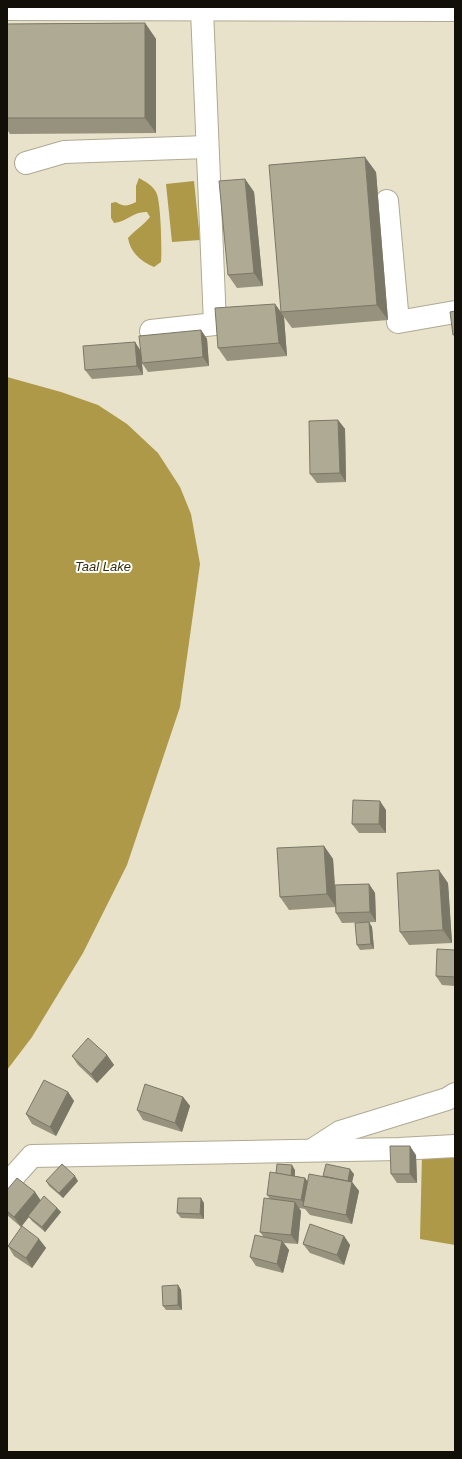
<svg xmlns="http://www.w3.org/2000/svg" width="462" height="1459" viewBox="0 0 462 1459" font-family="Helvetica,sans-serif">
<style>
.water{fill:#ad9947}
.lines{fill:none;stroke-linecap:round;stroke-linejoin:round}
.minor-casing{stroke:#afa993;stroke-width:24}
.minor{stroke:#fff;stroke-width:22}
.wall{fill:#96927e}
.shaded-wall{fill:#7a7767}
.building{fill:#afaa93;stroke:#7a7767}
.labels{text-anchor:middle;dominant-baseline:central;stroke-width:4;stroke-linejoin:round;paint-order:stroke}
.water-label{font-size:13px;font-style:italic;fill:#372e09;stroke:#fff}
</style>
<rect width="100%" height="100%" fill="#e8e2ca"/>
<g class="water">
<path d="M139 178C146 182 152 185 156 192 161 200 162 250 161 262L154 267C141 262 130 252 128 238 135 230 144 225 150 217L147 212C134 211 126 222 114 223L111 218V203L116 202C123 207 128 206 136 202V186Z"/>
<polygon points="194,181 200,240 172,242 166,184"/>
<polygon points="7,377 61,392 98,405 127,424 158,453 180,487 191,514 200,564 180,707 127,865 83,953 32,1037 7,1070"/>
<polygon points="422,1155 455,1156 455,1245 420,1239"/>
</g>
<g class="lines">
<g class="minor-casing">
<g id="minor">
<polyline points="7,9 455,10"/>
<polyline points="26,163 64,152 207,147"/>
<polyline points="387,201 398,322 455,312"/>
<polyline points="151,331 215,324 202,10"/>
<polyline points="312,1150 340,1132 447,1099 455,1094"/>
<polyline points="7,1184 32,1156 399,1149 455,1146"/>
</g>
</g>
<use href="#minor" class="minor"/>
</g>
<g class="wall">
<polygon points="145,23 156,39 156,133 10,134 8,131 8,158 7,158 7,24"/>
<polygon points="376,172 388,320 292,328 284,317 287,356 227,361 218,348 275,304 281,312"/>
<polygon points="245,179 254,192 263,286 237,288 228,275"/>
<polygon points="201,330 207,339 209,366 148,372 142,363 143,375 92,379 85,370 135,342 141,351"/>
<polygon points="338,420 345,429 346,482 317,483 310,474"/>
<polygon points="386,810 386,833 359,833 352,824"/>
<polygon points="324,846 333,859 335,885 369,884 375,893 376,922 342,923 336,913 335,907 289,910 280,897"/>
<polygon points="448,883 452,943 409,945 400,932"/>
<polygon points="369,922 372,927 374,949 360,950 357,945"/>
<polygon points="455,950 455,986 442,985 436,976"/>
<polygon points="107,1055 114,1065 97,1083 78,1065 72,1056"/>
<polygon points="68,1092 74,1101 56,1136 32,1124 26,1114"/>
<polygon points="183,1097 190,1106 182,1132 143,1120 137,1110"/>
<polygon points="416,1155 417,1183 397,1183 391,1174"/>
<polygon points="295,1170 295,1176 305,1178 308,1182 324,1177 323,1176 354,1174 352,1182 359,1191 352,1224 310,1215 305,1209 299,1208 301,1211 298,1244 284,1243 289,1250 283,1273 256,1266 250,1257 263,1236 260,1232 270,1199 267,1195 276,1173"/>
<polygon points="46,1181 78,1181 63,1198 49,1186"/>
<polygon points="7,1190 35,1192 41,1201 57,1208 61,1212 45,1232 32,1221 29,1217 21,1227 7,1215"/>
<polygon points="204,1203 204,1219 181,1218 177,1213"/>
<polygon points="344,1236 350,1245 344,1265 310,1253 303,1244"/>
<polygon points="39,1239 46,1248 32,1268 14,1256 8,1246"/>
<polygon points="178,1285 181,1290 182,1310 166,1310 163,1306"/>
</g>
<g class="shaded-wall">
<polygon points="145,23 156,39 156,133 145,118"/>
<polygon points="7,130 8,131 8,158 7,157"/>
<polygon points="365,157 376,172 388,320 377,305"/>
<polygon points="245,179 254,192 263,286 254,273"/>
<polygon points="275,304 284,317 287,356 279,343"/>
<polygon points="201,330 207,339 209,366 203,357"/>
<polygon points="135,342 141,352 143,375 137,366"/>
<polygon points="338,420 345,429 346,482 340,473"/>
<polygon points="380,801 386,810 386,833 379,824"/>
<polygon points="324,846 333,859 336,907 327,894"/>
<polygon points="439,870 448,883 452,943 443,930"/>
<polygon points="369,884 375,893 376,922 370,912"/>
<polygon points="369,922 372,927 374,949 371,944"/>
<polygon points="107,1055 114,1065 97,1083 91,1074"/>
<polygon points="68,1092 74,1101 56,1136 50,1127"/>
<polygon points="183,1097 190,1106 182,1132 175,1123"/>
<polygon points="410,1146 416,1155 417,1183 410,1174"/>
<polygon points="292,1165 295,1170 294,1182 291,1177"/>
<polygon points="350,1169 354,1174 351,1186 348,1181"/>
<polygon points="75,1176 78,1181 63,1198 59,1193"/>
<polygon points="305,1178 311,1187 306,1206 301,1200"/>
<polygon points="352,1182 359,1191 352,1224 346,1215"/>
<polygon points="35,1192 41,1201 21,1227 14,1217"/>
<polygon points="201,1198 204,1203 204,1219 200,1214"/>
<polygon points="295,1202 301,1211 298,1244 291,1235"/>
<polygon points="57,1208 61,1212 45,1232 42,1227"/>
<polygon points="344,1236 350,1245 344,1265 337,1255"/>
<polygon points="39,1239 46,1248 32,1268 26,1258"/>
<polygon points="282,1241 289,1250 283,1273 277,1264"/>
<polygon points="178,1285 181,1290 182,1310 178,1305"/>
</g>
<g class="building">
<polygon points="145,23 145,118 7,118 7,24"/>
<polygon points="365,157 377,305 281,312 269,165"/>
<polygon points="245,179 254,273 228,275 219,181"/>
<polygon points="275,304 279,343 218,348 215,308"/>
<polygon points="455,311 455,335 453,335 450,312"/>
<polygon points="201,330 203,357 142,363 139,336"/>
<polygon points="135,342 137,366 85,370 83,346"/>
<polygon points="338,420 340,473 310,474 309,421"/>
<polygon points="353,800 380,801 379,824 352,824"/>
<polygon points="324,846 327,894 280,897 277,848"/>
<polygon points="439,870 443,930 400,932 397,873"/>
<polygon points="369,884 370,912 336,913 335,885"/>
<polygon points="369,922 371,944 357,945 355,923"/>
<polygon points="437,949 455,950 455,977 436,976"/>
<polygon points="88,1038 107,1055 91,1074 72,1056"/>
<polygon points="44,1080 68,1092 50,1127 26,1114"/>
<polygon points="145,1084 183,1097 175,1123 137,1110"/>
<polygon points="390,1146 410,1146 410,1174 391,1174"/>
<polygon points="62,1164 75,1176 59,1193 46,1181"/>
<polygon points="277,1164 292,1165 291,1176 276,1173"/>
<polygon points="326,1164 350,1169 348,1181 323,1176"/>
<polygon points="270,1172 305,1178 301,1200 267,1195"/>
<polygon points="309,1174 352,1182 346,1215 303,1206"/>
<polygon points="17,1178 35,1192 14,1217 7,1211 7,1190"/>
<polygon points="44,1196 57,1208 42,1227 28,1216"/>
<polygon points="178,1198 201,1198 200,1214 177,1213"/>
<polygon points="264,1198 295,1202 291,1235 260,1232"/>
<polygon points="310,1224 344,1236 337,1255 303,1244"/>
<polygon points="22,1226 39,1239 26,1258 8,1246"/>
<polygon points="255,1235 282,1241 277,1264 250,1257"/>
<polygon points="178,1285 178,1305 163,1306 162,1286"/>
</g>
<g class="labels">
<g class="water-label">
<text x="103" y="566">Taal Lake</text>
</g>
</g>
<rect width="462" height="1459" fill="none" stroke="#110f07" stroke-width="16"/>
</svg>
